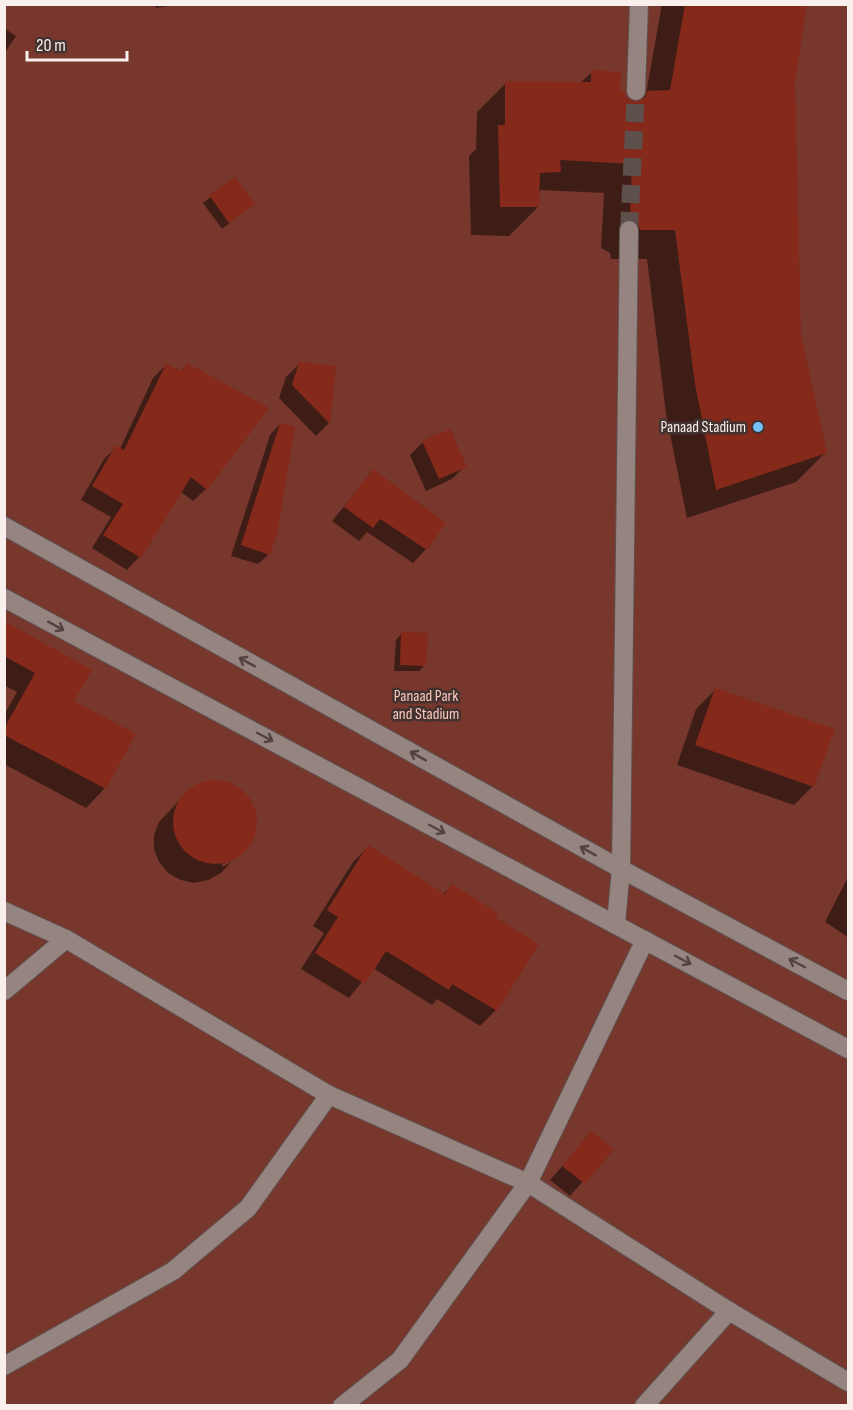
<svg xmlns="http://www.w3.org/2000/svg" width="853" height="1410" viewBox="0 0 853 1410" font-family="'Sofia Sans Condensed',sans-serif">
<style>
.green{fill:#77372c}
.shadow{fill:#0007}
.building{fill:#85291b}
.lines{fill:none;stroke-linecap:round;stroke-linejoin:round}
.minor-tunnel{stroke:#5d4f4c;stroke-width:18;stroke-dasharray:18 9;stroke-linecap:butt}
.minor-casing{stroke:#5e514f;stroke-width:20}
.minor{stroke:#968480;stroke-width:18}
.oneway{stroke:#534340}
.poi-dot{fill:#75c0f6;stroke:#423330;stroke-width:2}
.labels{text-anchor:middle;dominant-baseline:central;stroke-width:5;stroke-linejoin:round;paint-order:stroke}
.poi-label{font-size:16px;fill:#f9efed;stroke:#423330;text-anchor:end}
.park-label{font-size:16px;fill:#ffc9be;stroke:#423330}
</style>
<rect width="100%" height="100%" fill="#423330"/>
<polygon class="green" points="5,5 848,5 848,1405 5,1406"/>
<g class="shadow">
<polygon points="155,4 180,4 156,8"/>
<polygon points="662,4 806,4 794,82 800,336 825,453 796,482 687,518 666,414 647,259 611,259 610,253 601,248 604,193 541,190 538,193 538,207 509,236 471,235 469,156 476,149 477,112 506,83 580,83 592,72 625,98 637,103 646,94"/>
<polygon points="4,28 16,36 4,54"/>
<polygon points="235,179 253,204 222,229 203,203"/>
<polygon points="299,364 334,367 329,423 316,436 279,398 286,377"/>
<polygon points="166,365 180,372 187,365 206,489 193,501 180,491 139,557 127,570 92,548 111,517 81,500 104,459 117,447 120,449 153,378"/>
<polygon points="280,424 269,554 258,564 231,556 270,435"/>
<polygon points="423,442 465,466 452,479 426,491 410,455"/>
<polygon points="373,471 426,549 413,563 367,532 359,541 332,521"/>
<polygon points="4,623 72,702 105,788 86,808 4,764 4,715 17,692 4,685"/>
<polygon points="402,633 425,665 419,671 394,671 396,640"/>
<polygon points="715,690 813,786 794,805 677,765 696,709"/>
<polygon points="214,781 228,783 241,791 250,801 255,814 255,829 250,842 241,853 234,860 234,857 222,864 223,867 232,861 221,873 208,880 194,883 181,880 168,873 159,862 154,849 154,835 159,822 188,791 200,784"/>
<polygon points="368,847 443,894 452,886 493,918 537,945 496,1010 480,1026 437,999 432,1005 373,968 349,998 301,969 324,933 313,926 353,862"/>
<polygon points="848,877 848,937 825,922"/>
<polygon points="591,1133 611,1149 570,1196 550,1180"/>
</g>
<g class="building">
<polygon points="685,4 807,4 795,82 801,335 827,453 716,490 695,384 675,230 640,230 638,224 630,219 632,164 560,160 561,172 540,173 539,207 500,207 498,125 505,125 505,81 591,82 591,70 621,72 620,91 625,91 626,97 635,102 645,97 647,91 670,90"/>
<polygon points="235,177 255,204 229,223 209,195"/>
<polygon points="299,362 336,366 330,424 292,385"/>
<polygon points="187,363 269,408 207,490 191,477 141,558 103,535 123,504 92,486 116,445 124,450 166,364 182,371"/>
<polygon points="280,423 295,427 278,531 270,555 241,545"/>
<polygon points="450,429 467,467 439,479 422,441"/>
<polygon points="373,469 446,523 427,550 380,519 373,528 344,507"/>
<polygon points="4,621 92,670 74,701 136,734 106,789 4,735 4,729 35,673 4,656"/>
<polygon points="401,632 428,633 426,666 400,665"/>
<polygon points="715,688 835,729 814,787 695,745"/>
<circle cx="215" cy="822" r="42"/>
<polygon points="368,845 445,894 452,884 498,913 495,917 539,944 497,1011 452,984 449,990 386,951 365,984 315,953 338,917 327,910"/>
<polygon points="591,1131 614,1149 585,1184 562,1166"/>
</g>
<g class="lines">
<polyline class="minor-tunnel" points="629,230 636,91"/>
<g class="minor-casing">
<g id="minor">
<polyline points="636,91 639,4"/>
<polyline points="4,526 621,869 848,991"/>
<polyline points="4,598 848,1049"/>
<polyline points="4,911 66,939 329,1095 528,1183 729,1311 848,1382"/>
<polyline points="616,923 621,869 629,230"/>
<polyline points="4,991 66,939"/>
<polyline points="4,1366 173,1271 248,1208 329,1095"/>
<polyline points="342,1406 400,1360 528,1183 645,940"/>
<polyline points="644,1406 729,1311"/>
</g>
</g>
<use href="#minor" class="minor"/>
</g>
<defs><path id="oneway-shaft" d="M-6 0H5M1.5-3L5.5 0L1.5 3" fill="none" stroke-width="1.6" stroke-linecap="round" stroke-linejoin="round" transform="scale(1.5)"/></defs>
<g class="oneway">
<use href="#oneway-shaft" transform="translate(56 626) rotate(29)"/>
<use href="#oneway-shaft" transform="translate(247 662) rotate(-151)"/>
<use href="#oneway-shaft" transform="translate(265 737) rotate(28)"/>
<use href="#oneway-shaft" transform="translate(418 756) rotate(-151)"/>
<use href="#oneway-shaft" transform="translate(437 829) rotate(28)"/>
<use href="#oneway-shaft" transform="translate(588 851) rotate(-151)"/>
<use href="#oneway-shaft" transform="translate(683 960) rotate(28)"/>
<use href="#oneway-shaft" transform="translate(797 963) rotate(-152)"/>
</g>
<circle class="poi-dot" cx="758" cy="427" r="6"/>
<g class="labels">
<g class="poi-label">
<text x="746" y="427">Panaad Stadium</text>
</g>
<g class="park-label">
<text x="426" y="696">Panaad Park<tspan x="426" dy="18">and Stadium</tspan></text>
</g>
</g>
<rect width="853" height="1410" fill="none" stroke="#f9efed" stroke-width="12"/>
<path d="M27 51v9h100v-9" fill="none" stroke="#f9efed" stroke-width="3"/>
<text x="36" y="51" font-size="18" fill="#f9efed" stroke="#423330" stroke-width="4.5" paint-order="stroke">20 m</text>
</svg>
